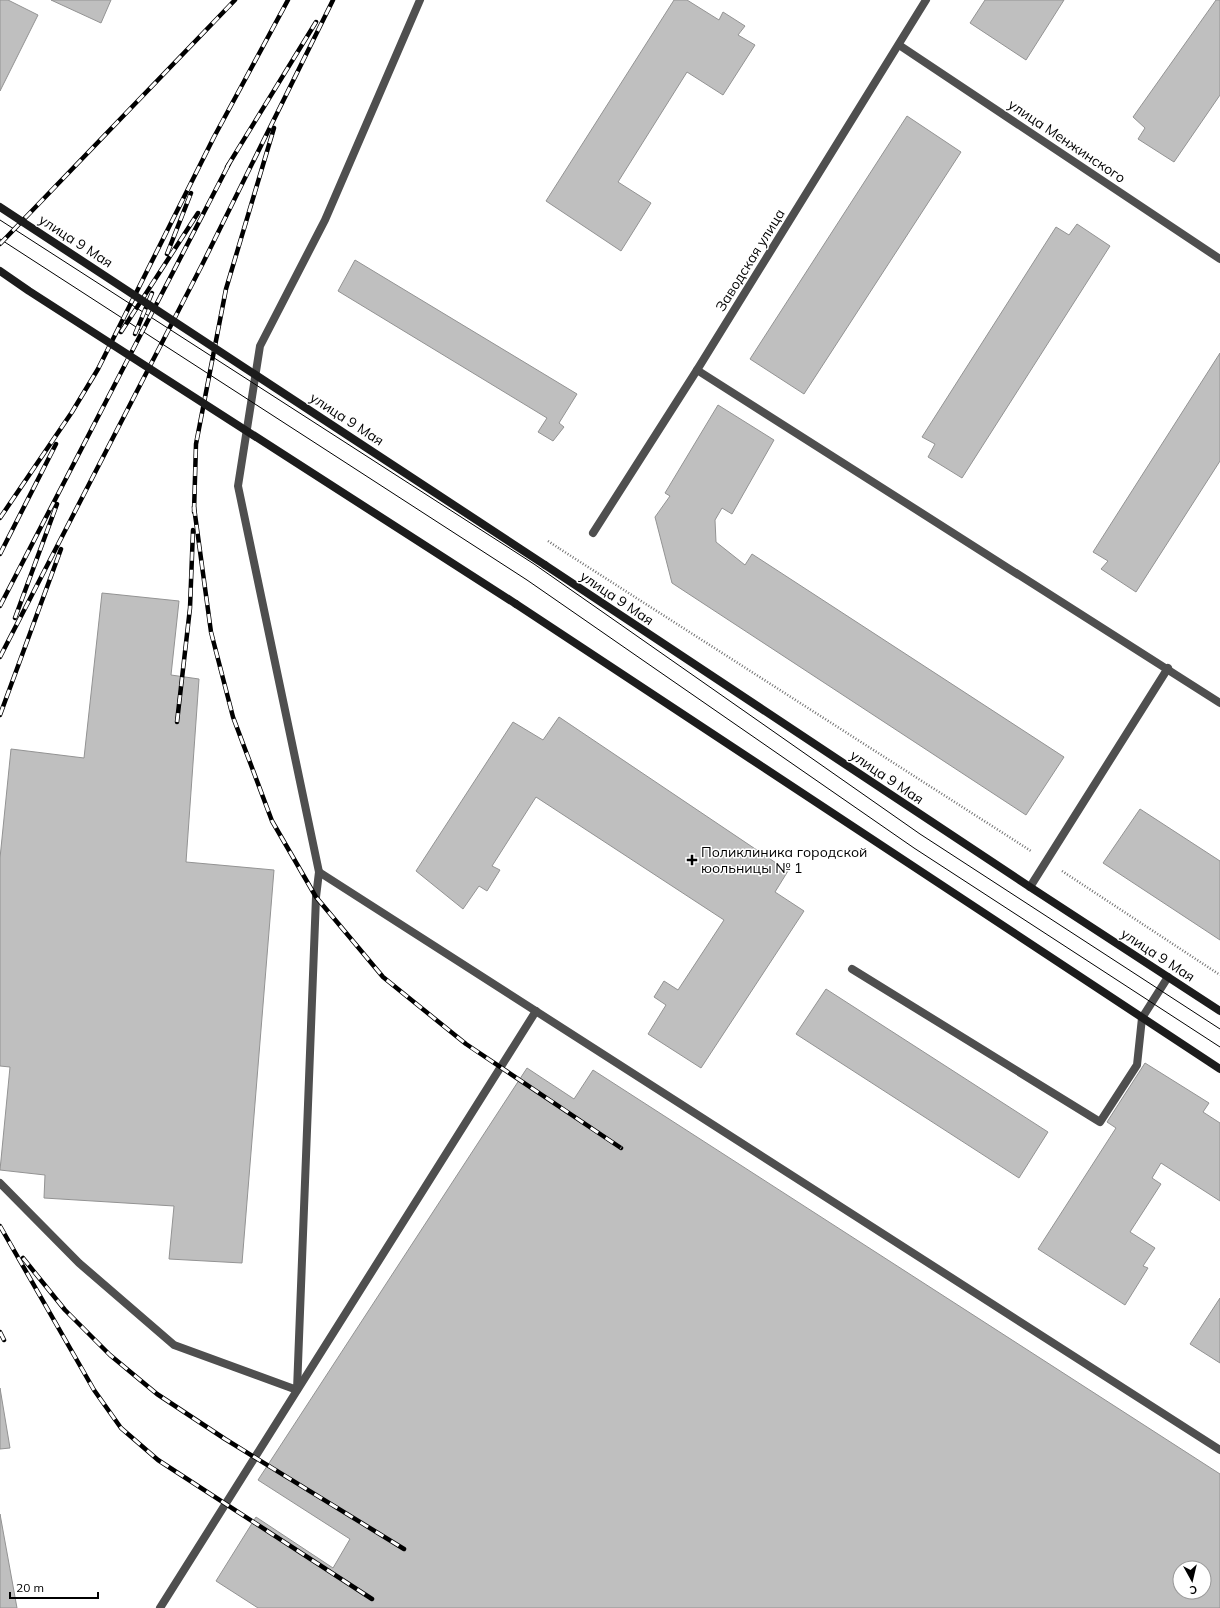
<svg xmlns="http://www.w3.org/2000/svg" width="1220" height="1608" viewBox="0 0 1220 1608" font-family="Mulish,sans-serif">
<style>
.building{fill:#bfbfbf;stroke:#939393;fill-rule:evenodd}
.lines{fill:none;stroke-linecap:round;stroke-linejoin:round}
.path{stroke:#717171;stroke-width:2.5;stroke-dasharray:1 2;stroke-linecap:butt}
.lane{stroke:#4f4f4f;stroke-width:8}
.street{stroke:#4f4f4f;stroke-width:8}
.secondary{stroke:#1c1c1c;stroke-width:8}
.tram{stroke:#000;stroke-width:1}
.rail-casing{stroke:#000;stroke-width:4.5}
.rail{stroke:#fff;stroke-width:3;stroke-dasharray:9;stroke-linecap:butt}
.path-bridge{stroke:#717171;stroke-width:2.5;stroke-dasharray:1 2;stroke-linecap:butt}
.secondary-bridge{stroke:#1c1c1c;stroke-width:8}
.poi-dot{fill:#000;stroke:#fff;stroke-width:1.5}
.labels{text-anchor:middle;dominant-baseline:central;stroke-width:3;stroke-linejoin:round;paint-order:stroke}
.street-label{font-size:14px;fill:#000;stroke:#fff}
.poi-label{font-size:14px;fill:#000;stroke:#fff;text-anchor:start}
</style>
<rect width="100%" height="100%" fill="#fff"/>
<g class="building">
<polygon points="0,0 8,0 38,15 0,91"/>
<polygon points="51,0 111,0 101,23"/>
<polygon points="674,0 687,0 719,20 723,12 745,26 738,35 755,45 723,95 687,72 618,182 651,203 621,251 546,201"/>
<polygon points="985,0 1064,0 1026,60 970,23"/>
<polygon points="1216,0 1220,0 1220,95 1174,162 1138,139 1145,128 1133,117"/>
<polygon points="907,116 961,152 804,394 750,359"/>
<polygon points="1077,224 1110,246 962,478 928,457 935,444 922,437 1056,227 1069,235"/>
<polygon points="355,260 577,394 559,423 564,427 553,441 538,432 547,418 338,291"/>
<polygon points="1220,353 1220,461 1136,592 1101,569 1108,561 1093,552"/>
<polygon points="718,405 774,440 732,514 722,508 715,520 716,542 745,565 752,554 1064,757 1026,815 672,583 655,517 670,496 665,493"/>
<polygon points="102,593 179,601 171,675 199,679 186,862 274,870 242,1263 169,1259 174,1206 44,1198 45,1175 0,1170 10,1067 0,1066 0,858 11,749 84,758"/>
<polygon points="559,717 788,871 775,892 804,911 701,1068 648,1034 666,1005 654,997 664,981 678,990 724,920 536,797 492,866 500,870 487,891 479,886 463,909 416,871 513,722 543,740"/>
<polygon points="1140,809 1220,861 1220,940 1103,863"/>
<polygon points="826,989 1048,1132 1019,1178 796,1034"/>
<polygon points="1145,1063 1209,1103 1203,1112 1220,1123 1220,1201 1161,1163 1152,1178 1161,1184 1130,1232 1155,1248 1143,1266 1148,1268 1125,1305 1038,1249 1116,1128 1107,1122"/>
<path d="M527 1068 574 1099 593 1070 1220 1474V1608H258L216 1581 256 1517 333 1568 350 1539 258 1480ZM1180 1568H1204V1592H1180Z"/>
<polygon points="1220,1298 1220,1363 1190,1344"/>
<polygon points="0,1388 10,1448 0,1449"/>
<polygon points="0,1514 17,1608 0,1608"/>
</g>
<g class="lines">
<g class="path">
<polyline points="560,549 1031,851"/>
<polyline points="1062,871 1220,975"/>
</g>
<g class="lane">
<polyline points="420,0 325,220 260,346 238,486 319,872 1220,1450"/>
<polyline points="697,370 1220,703"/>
<polyline points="1030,887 1168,668"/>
<polyline points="852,969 1100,1122 1137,1065 1142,1018 1168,977"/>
<polyline points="0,1183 79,1263 174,1345 297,1390 316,897 319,872"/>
<polyline points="160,1608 536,1011"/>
</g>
<g class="street">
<polyline points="899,45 1220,259"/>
<polyline points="593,533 697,370 926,0"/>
</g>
<g class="secondary">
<polyline points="545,565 1030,887 1220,1011"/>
<polyline points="516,604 1220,1069"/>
</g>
<g class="tram">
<polyline points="0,220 534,564 920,834 1220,1029"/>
<polyline points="0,239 527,580 914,848 1220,1047"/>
</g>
<g class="rail-casing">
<g id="rail">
<polyline points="227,167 316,22"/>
<polyline points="0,244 235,0"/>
<polyline points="167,254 191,193"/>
<polyline points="121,332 198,213"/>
<polyline points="135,334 152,293"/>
<polyline points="194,507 211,632 233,717 272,821 316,897 383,977 466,1044 621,1148"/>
<polyline points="194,512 196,444 226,289 274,128"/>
<polyline points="0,518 72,412 98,369 214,137 288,0"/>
<polyline points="0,554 56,444"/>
<polyline points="0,606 229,164"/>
<polyline points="15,618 57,504"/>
<polyline points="0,657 203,263 333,0"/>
<polyline points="0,715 61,549"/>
<polyline points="177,722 190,608 193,530"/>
<polyline points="0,1226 94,1390 121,1428 158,1460 372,1599"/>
<polyline points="23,1258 65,1310 110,1355 157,1394 225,1439 404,1549"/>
<polyline points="0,1332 4,1340"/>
</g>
</g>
<use href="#rail" class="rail"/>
<polyline class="path-bridge" points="548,541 560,549"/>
<g class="secondary-bridge">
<polyline points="0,207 545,565"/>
<polyline points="0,271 29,291 516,604"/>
</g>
</g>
<path class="poi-dot" d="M690 854h4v4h4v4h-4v4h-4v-4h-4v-4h4z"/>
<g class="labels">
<g class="street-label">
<text transform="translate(1067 141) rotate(34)">улица Менжинского</text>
<text transform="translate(76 241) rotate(33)">улица 9 Мая</text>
<text transform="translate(750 260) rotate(-58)">Заводская улица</text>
<text transform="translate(347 419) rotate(33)">улица 9 Мая</text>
<text transform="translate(617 598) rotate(34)">улица 9 Мая</text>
<text transform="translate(887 777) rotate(34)">улица 9 Мая</text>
<text transform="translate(1158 955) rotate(33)">улица 9 Мая</text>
</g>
<g class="poi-label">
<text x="701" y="852">Поликлиника городской<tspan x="701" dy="16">юольницы № 1</tspan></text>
</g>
</g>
<g transform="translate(1192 1580) rotate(172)"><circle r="19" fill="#ffffff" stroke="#999999"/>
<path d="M0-3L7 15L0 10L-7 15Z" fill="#000000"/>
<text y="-6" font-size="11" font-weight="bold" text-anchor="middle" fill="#000000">С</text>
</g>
<path d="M10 1592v6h88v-6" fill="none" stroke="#000000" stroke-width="2"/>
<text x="16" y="1592" font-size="12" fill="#000000" stroke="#ffffff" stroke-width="3" paint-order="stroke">20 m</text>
</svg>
